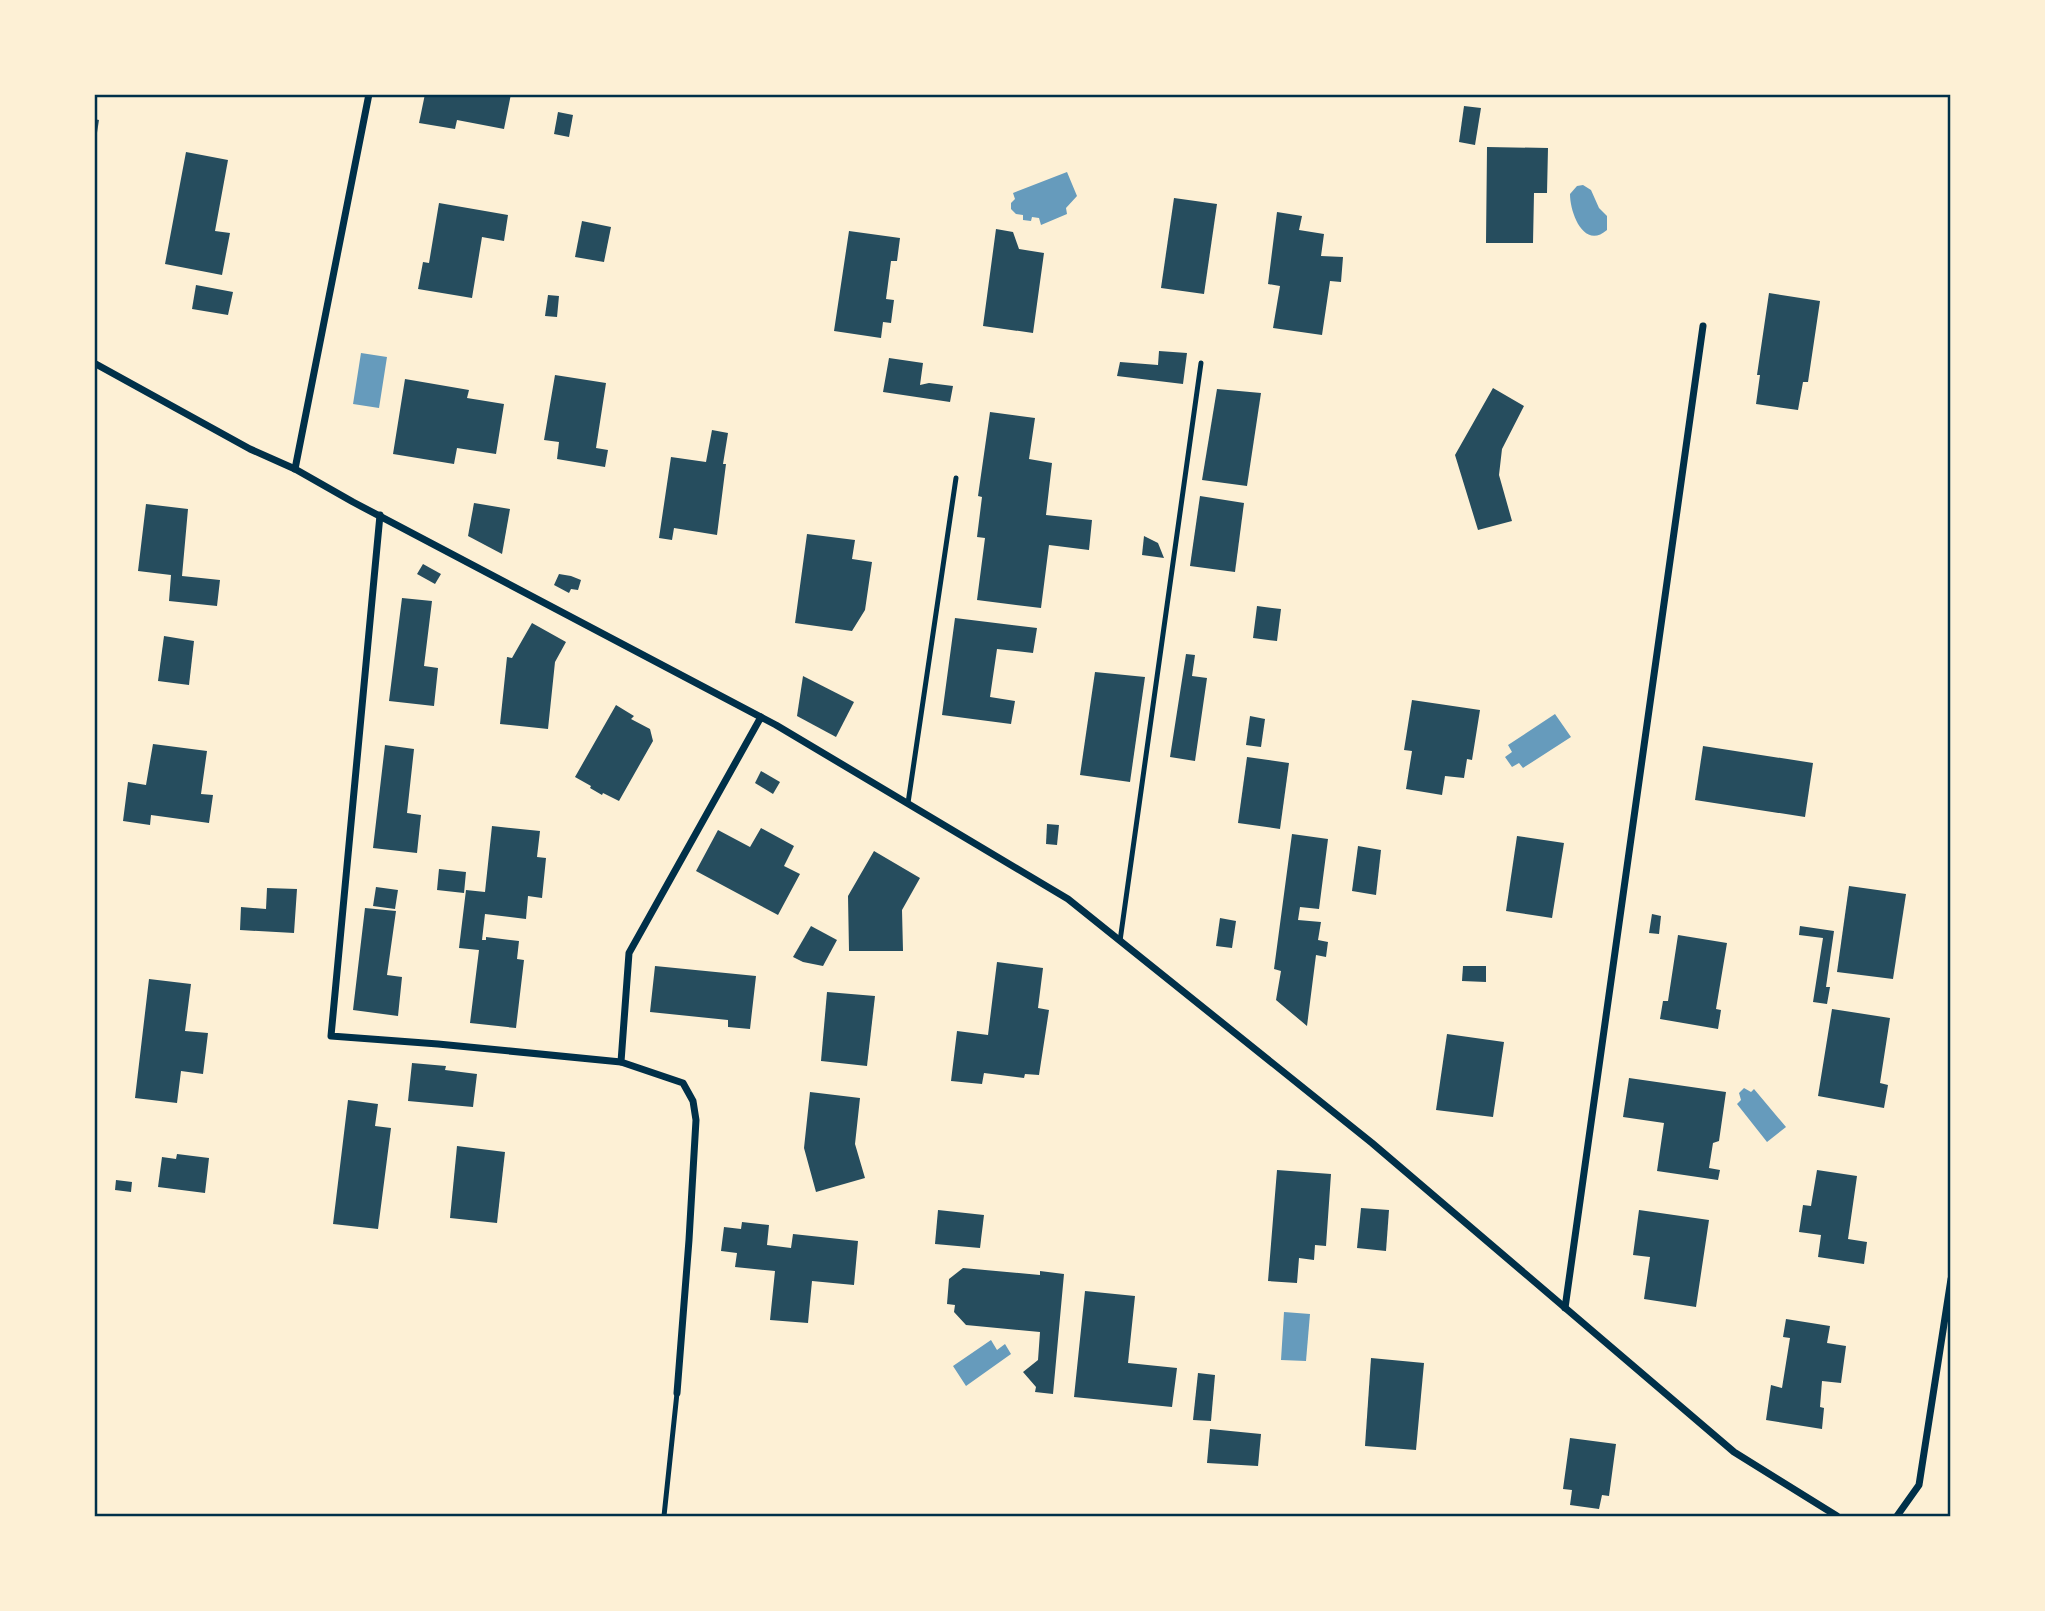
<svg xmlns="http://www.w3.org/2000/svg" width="2045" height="1611" viewBox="0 0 2045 1611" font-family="'Varela Round',sans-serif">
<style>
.water{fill:#669bbc}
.building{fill:#264d5e}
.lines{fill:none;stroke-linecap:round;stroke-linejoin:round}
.service{stroke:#003049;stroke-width:5}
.minor{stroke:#003049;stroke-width:7}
.neatline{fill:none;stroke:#003049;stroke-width:2.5}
</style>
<rect width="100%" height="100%" fill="#fdf0d5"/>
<g class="water">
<polygon points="1067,172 1077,196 1066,208 1067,214 1041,225 1039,218 1032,217 1031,221 1023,220 1023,215 1016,214 1011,209 1011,203 1015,199 1013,193"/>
<path d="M1583 185 1591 190 1599 208 1607 216V230C1584 250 1570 213 1570 194L1577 186Z"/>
<polygon points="361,353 387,357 379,408 353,404"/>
<polygon points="1555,714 1571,737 1523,768 1519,763 1512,767 1505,757 1512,752 1508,745"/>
<polygon points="1744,1088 1751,1092 1754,1089 1786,1127 1767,1142 1737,1104 1741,1100 1739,1093"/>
<polygon points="1284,1312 1310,1314 1306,1361 1281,1360"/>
<polygon points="991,1340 997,1350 1005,1344 1011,1354 966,1386 953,1366"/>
</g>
<g class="building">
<polygon points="425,94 511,94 504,129 457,120 455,129 419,123"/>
<polygon points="1464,106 1481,108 1475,145 1459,142"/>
<polygon points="558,112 573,115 569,137 554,134"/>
<polygon points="94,119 99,120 96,139 94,139"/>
<polygon points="1487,147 1548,148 1547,193 1534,193 1533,243 1486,243"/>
<polygon points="186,152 228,160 215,231 230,233 222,275 165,264"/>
<polygon points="1174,198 1217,204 1204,294 1161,288"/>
<polygon points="439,203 508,215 504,241 482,237 472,298 418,289 423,262 429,263"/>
<polygon points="1277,212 1302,216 1299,230 1324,234 1321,256 1343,257 1341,282 1330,281 1322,335 1273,328 1280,286 1268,284"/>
<polygon points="582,221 611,227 604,262 575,257"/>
<polygon points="996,229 1013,232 1019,249 1044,253 1033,333 983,326"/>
<polygon points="849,231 900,238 897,261 891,261 886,299 894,300 891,323 883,322 881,338 834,331"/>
<polygon points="196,285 233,292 228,315 192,309"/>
<polygon points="1769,293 1820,301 1808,382 1803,382 1798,410 1756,404 1760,375 1757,375"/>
<polygon points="548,295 559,296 557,317 545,316"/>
<polygon points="1159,351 1187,353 1183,384 1117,376 1120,362 1158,365"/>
<polygon points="889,358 923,363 920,385 929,383 953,386 950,402 883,392"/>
<polygon points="555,375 606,383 596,448 608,450 605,467 557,459 559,442 544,440"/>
<polygon points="405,379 469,390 467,398 504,404 496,454 457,448 454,464 393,454"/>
<polygon points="1493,388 1524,406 1502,449 1499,475 1512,521 1478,530 1455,455"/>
<polygon points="1217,389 1261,393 1247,486 1202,480"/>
<polygon points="990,412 1035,418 1029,459 1052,463 1046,515 1092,520 1089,550 1049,545 1041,608 977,600 985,538 977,537 982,497 978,496"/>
<polygon points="712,430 728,433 723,464 726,464 717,535 674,528 672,540 659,538 671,457 706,462"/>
<polygon points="1200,496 1244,503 1235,572 1190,566"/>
<polygon points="474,503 510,509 502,554 468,536"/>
<polygon points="146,504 188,509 182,576 220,580 217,606 169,601 171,575 138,571"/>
<polygon points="807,534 855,540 852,559 872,562 865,610 852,631 795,623"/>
<polygon points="1144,536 1158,543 1164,558 1142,555"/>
<polygon points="423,564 441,574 435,584 417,574"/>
<polygon points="559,574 571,576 581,580 578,590 571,589 569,593 554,585"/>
<polygon points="402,598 432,601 424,666 438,668 434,706 389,701"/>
<polygon points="1257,606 1281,609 1277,641 1253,638"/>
<polygon points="955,618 1037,628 1033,653 997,649 990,697 1015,701 1011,724 942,715"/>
<polygon points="532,623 566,642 555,662 548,729 500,724 507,657 512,658"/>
<polygon points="164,636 194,641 189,685 158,681"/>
<polygon points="1186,654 1195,655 1192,676 1207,678 1195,761 1170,757"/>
<polygon points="1095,672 1145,677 1130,782 1080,775"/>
<polygon points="803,676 854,702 836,737 797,716"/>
<polygon points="1412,700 1480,710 1472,760 1467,759 1464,778 1445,776 1442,795 1406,789 1412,751 1404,750"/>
<polygon points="616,705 634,716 631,719 650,729 653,741 619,801 603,793 602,795 590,788 591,786 575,777"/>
<polygon points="1250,716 1265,719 1261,747 1246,745"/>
<polygon points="153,744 207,751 201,794 213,795 209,823 151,815 150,825 123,821 128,782 146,785"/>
<polygon points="385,745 414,749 407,813 421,815 417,853 373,848"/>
<polygon points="1703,746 1813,763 1805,817 1695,800"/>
<polygon points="1247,757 1289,763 1280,829 1238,823"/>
<polygon points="761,771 780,782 773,794 755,783"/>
<polygon points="1047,824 1059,825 1057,845 1046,844"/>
<polygon points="492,826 540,831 537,857 546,858 542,898 528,896 526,919 485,914 482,940 486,940 486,937 519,941 517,959 524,960 516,1028 470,1023 479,950 459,948 466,890 485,892"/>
<polygon points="761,828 794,846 784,866 800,874 778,915 696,871 718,830 750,847"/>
<polygon points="1292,834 1328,839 1319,909 1300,907 1298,920 1321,922 1318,940 1328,942 1326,957 1316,955 1307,1026 1276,1000 1281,971 1274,969"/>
<polygon points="1517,836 1564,843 1552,918 1506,911"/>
<polygon points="1358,846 1381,850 1376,895 1352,891"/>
<polygon points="874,851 920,878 902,910 903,951 849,951 848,896"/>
<polygon points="439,869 466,872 464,893 437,890"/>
<polygon points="1849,886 1906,894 1893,979 1837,972"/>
<polygon points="376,887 398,890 395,909 373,906"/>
<polygon points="267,888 297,889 294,933 240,930 241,907 266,909"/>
<polygon points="365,908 396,911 387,975 402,977 398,1016 353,1010"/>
<polygon points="1652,914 1661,916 1659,934 1649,933"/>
<polygon points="1220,918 1236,921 1232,948 1216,946"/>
<polygon points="811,926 837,940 823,966 803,962 793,957"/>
<polygon points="1800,926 1834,931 1826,987 1830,987 1827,1004 1813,1002 1823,938 1799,935"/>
<polygon points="1678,935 1727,943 1716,1009 1721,1010 1718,1029 1660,1019 1663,1001 1668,1001"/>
<polygon points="997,962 1043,968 1038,1008 1049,1010 1039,1075 1025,1074 1024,1078 984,1073 982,1084 951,1081 957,1031 988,1035"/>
<polygon points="655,966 756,976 750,1029 728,1027 728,1020 650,1012"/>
<polygon points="1463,966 1486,966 1486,982 1462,981"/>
<polygon points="149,979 191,984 185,1031 208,1033 203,1074 181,1071 177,1103 135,1098"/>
<polygon points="827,992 875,996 867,1066 821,1061"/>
<polygon points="1832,1009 1890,1018 1880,1083 1888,1085 1884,1108 1818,1096"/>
<polygon points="1447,1034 1504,1042 1493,1117 1436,1110"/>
<polygon points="412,1063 446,1066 445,1070 477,1074 473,1107 408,1101"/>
<polygon points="1629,1078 1726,1092 1719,1141 1713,1143 1709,1168 1720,1170 1718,1180 1657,1171 1664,1123 1623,1117"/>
<polygon points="810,1092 860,1098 855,1144 865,1178 816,1192 804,1148"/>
<polygon points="348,1100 378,1104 375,1126 391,1128 378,1229 333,1224"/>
<polygon points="457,1146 505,1152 497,1223 450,1218"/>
<polygon points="177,1154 209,1158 205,1193 158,1187 162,1157 176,1159"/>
<polygon points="1277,1170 1331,1174 1326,1246 1315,1245 1314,1260 1299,1258 1297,1283 1268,1281"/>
<polygon points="1817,1170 1857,1176 1848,1239 1867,1242 1864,1264 1818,1257 1821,1235 1799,1232 1803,1205 1811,1206"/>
<polygon points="116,1180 132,1182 131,1192 115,1190"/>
<polygon points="1361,1208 1389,1210 1386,1251 1357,1248"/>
<polygon points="938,1210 984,1215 980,1248 935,1244"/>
<polygon points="1639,1210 1709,1220 1696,1307 1644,1299 1650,1257 1633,1255"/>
<polygon points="742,1222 769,1225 767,1245 791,1248 793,1234 858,1241 854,1285 812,1281 808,1323 770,1320 775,1271 735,1267 737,1253 721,1251 724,1227 741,1229"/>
<polygon points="963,1268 1040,1275 1040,1271 1064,1274 1053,1394 1035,1392 1036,1387 1023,1372 1038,1360 1040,1332 966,1325 954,1312 955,1305 947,1304 949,1279"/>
<polygon points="1085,1291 1135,1296 1128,1363 1177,1368 1172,1407 1074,1397"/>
<polygon points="1786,1319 1830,1326 1827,1343 1846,1346 1841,1383 1822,1381 1820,1407 1824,1408 1822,1429 1766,1420 1771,1385 1782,1388 1790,1338 1783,1337"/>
<polygon points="1371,1358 1424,1363 1416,1450 1365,1446"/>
<polygon points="1198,1373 1215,1375 1211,1421 1193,1420"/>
<polygon points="1210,1429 1261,1434 1258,1466 1207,1463"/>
<polygon points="1570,1438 1616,1444 1609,1496 1602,1495 1599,1509 1570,1505 1572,1490 1563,1489"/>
</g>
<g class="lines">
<g class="service">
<polyline points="908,803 956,478"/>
<polyline points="1120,941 1201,363"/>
<polyline points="664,1516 677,1393"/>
</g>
<g class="minor">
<polyline points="94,363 250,449 295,469 353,502 776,725 1068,899 1372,1143 1734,1452 1837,1516"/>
<polyline points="295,469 369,94"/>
<polyline points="380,515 331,1036 438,1044 621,1062"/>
<polyline points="1565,1308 1703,326"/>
<polyline points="677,1393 689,1240 696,1120 693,1101 683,1083 621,1062 629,953 761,717"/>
<polyline points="1897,1516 1919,1485 1951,1279"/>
</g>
</g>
<rect width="2045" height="1611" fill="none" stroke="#fdf0d5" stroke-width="192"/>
<rect x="96" y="96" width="1853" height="1419" class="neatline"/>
</svg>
